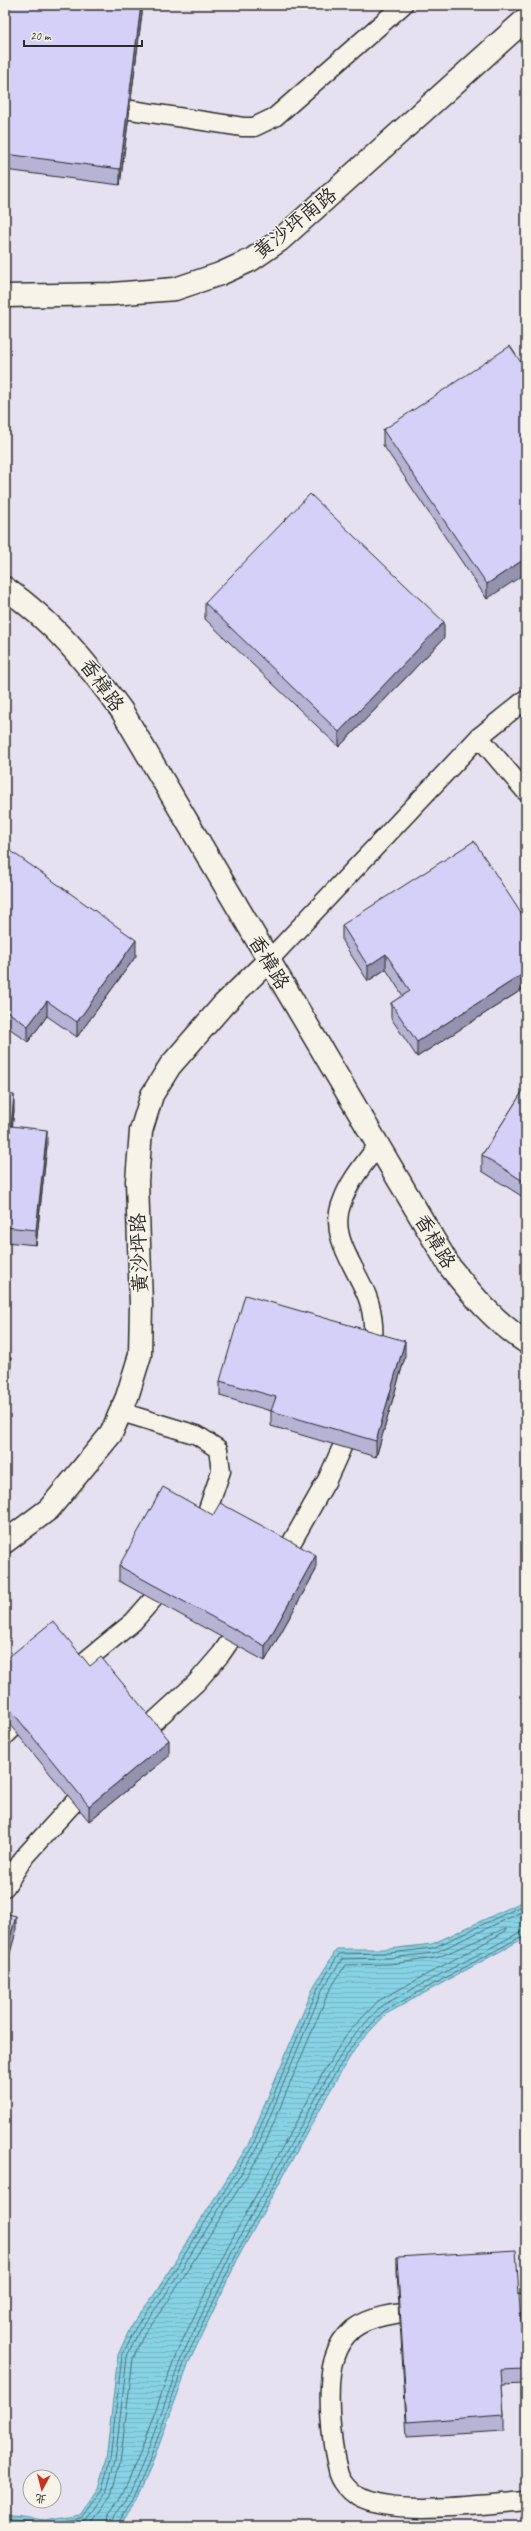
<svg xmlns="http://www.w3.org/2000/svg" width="531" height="2531" viewBox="0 0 531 2531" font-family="Caveat,'LXGW WenKai TC',sans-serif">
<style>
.built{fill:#e5e1f0;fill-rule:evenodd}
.water{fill:url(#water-rules);stroke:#62909b}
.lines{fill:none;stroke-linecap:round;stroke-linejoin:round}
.shore{stroke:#4f6e76;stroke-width:1}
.service-casing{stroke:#2b2b2b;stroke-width:21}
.minor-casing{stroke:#2b2b2b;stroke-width:25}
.service{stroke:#f7f3e8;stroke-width:18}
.minor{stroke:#f7f3e8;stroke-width:22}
.wall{fill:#b6b3d5;stroke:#2b2b2b}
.shaded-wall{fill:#9492ae;stroke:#2b2b2b}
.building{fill:#d4d0f8;stroke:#2b2b2b}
.labels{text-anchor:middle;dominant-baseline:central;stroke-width:3;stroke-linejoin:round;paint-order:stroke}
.street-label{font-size:20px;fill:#2b2b2b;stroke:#f7f3e8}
</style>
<defs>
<pattern id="water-rules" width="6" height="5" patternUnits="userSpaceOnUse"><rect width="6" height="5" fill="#86d3e6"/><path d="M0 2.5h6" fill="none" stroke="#74b5c5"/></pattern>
</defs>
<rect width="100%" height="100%" fill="#ece8ed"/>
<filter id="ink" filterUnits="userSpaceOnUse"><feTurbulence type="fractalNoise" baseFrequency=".025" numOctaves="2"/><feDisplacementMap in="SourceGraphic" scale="8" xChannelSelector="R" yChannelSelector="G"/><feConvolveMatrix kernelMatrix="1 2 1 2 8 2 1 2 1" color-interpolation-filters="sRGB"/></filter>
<g filter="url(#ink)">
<path class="built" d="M5 5H526V2526H5ZM30 2477H54V2501H30Z"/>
<polygon class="water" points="526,1900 526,1937 386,2014 358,2044 336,2080 240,2254 190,2360 151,2467 133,2507 119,2526 5,2526 5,2515 45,2520 80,2514 98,2488 106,2460 118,2355 132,2324 154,2295 248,2145 314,1986 337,1949 389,1949 432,1944"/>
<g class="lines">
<g class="shore">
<polyline points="5,2519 46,2524 81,2518 102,2489 110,2460 122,2356 136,2327 158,2297 252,2147 318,1988 339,1954 390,1953 433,1948 526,1904"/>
<polyline points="63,2526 86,2521 106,2492 115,2462 127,2357 140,2329 162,2300 256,2150 322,1990 342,1959 390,1958 434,1953 526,1910"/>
<polyline points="89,2526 111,2495 120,2464 133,2359 145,2332 167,2303 261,2153 328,1993 345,1965 390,1964 436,1958 506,1928 506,1931 378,2001 346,2035 323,2073 227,2248 176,2354 137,2461 120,2499 107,2517 105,2526"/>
<polyline points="111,2526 112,2520 126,2502 143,2463 182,2356 232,2251 328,2076 351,2039 381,2006 526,1929"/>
<polyline points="116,2526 130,2505 148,2465 186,2358 237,2253 332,2078 355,2042 384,2011 526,1934"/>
</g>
<g class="service-casing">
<g id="service">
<polyline points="105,106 243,127 254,127 275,117 403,5"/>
<polyline points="479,737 526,792"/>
<polyline points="268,961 479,737 526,699"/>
<path d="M371 1356C375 1337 374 1314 367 1296 355 1265 328 1236 342 1202 349 1181 365 1163 378 1145"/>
<polyline points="121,1412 197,1435 218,1449 221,1471 204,1521 197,1535"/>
<polyline points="280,1563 327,1480 352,1425"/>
<polyline points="67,1676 133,1622 168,1582"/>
<polyline points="5,1736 30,1711"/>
<polyline points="136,1738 196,1683 221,1654 243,1622"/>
<polyline points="5,1887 25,1856 90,1785"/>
<polyline points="496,2305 526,2304"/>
<path d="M423 2311C401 2313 371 2315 353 2329 345 2336 338 2346 335 2356 325 2382 331 2444 338 2471 340 2481 349 2491 358 2497 392 2517 485 2504 526 2501"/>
</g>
</g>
<g class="minor-casing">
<g id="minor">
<polyline points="5,296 112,294 175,289 220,274 251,260 279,241 526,19"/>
<path d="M5 588C55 623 86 662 122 711L450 1267C473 1296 495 1322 526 1342"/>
<polyline points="5,1542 49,1509 111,1434 127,1397 140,1355 141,1305 137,1181 141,1131 152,1095 170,1066 223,1005 268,961"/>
</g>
</g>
<use href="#service" class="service"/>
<use href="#minor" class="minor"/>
</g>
<g class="wall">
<polygon points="5,5 142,5 142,13 120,185 5,170"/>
<polygon points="526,370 487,599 383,445 383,430"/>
<polygon points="205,603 444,638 339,747 205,619"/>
<polygon points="5,853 136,956 77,1037 47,1016 28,1042 5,1025"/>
<polygon points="526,921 526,987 417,1057 391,1018 391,1003 403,996 386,969 368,981 342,941 342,925"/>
<polygon points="526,1086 523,1197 482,1171 482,1155"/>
<polygon points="5,1094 14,1110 12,1127 47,1146 36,1245 5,1242"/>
<polygon points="405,1357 376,1457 271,1426 271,1411 220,1396 220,1381"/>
<polygon points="213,1515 316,1570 265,1661 119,1581 119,1566"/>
<polygon points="5,1660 90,1666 169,1756 89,1821 5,1719"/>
<polygon points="397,2257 524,2369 524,2384 502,2385 504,2415 504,2431 407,2437 397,2272"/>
</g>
<g class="shaded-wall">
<polygon points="141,5 142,5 142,13 120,185 120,169"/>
<polygon points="526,558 526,573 487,599 487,584"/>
<polygon points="444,622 444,638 339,747 339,732"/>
<polygon points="136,940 136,956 77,1037 77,1022"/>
<polygon points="386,954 386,969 368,981 368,966"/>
<polygon points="526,972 526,987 417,1057 417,1042"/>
<polygon points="47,1001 47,1016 28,1042 28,1026"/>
<polygon points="14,1095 14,1110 11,1142 11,1126"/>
<polygon points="47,1130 47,1146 36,1245 36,1230"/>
<polygon points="526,1176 526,1191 523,1197 523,1181"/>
<polygon points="405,1341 405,1357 376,1457 376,1441"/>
<polygon points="11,1358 11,1373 5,1384 5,1369"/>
<polygon points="316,1555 316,1570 265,1661 265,1646"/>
<polygon points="169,1740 169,1756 89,1821 89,1806"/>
<polygon points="16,1916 16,1932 5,1971 5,1955"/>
</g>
<g class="building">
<polygon points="5,5 141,5 120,169 5,154"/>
<polygon points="510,346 526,370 526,558 487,584 383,430"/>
<polygon points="310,494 444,622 339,732 205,603"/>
<polygon points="474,841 526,921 526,972 417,1042 391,1003 410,991 386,954 368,966 342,925"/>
<polygon points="8,849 136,940 77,1022 47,1001 28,1026 5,1010 5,853"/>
<polygon points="526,1086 526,1176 523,1181 482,1155"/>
<polygon points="5,1094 14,1095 11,1126 47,1130 36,1230 5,1227"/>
<polygon points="245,1295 405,1341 376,1441 271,1411 276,1397 220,1381"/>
<polygon points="5,1355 11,1358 5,1369"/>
<polygon points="163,1487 213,1515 220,1503 316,1555 265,1646 119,1566"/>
<polygon points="53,1621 90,1666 101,1657 169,1740 89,1806 5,1703 5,1660"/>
<polygon points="5,1913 16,1916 5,1955"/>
<polygon points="516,2250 524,2369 501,2370 504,2415 407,2422 397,2257"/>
</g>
</g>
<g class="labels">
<g class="street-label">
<text transform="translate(295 223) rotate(-39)">黄沙坪南路</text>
<text transform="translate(102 685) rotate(54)">香樟路</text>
<text transform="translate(269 962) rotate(59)">香樟路</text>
<text transform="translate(435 1241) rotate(59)">香樟路</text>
<text transform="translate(139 1253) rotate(-92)">黄沙坪路</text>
</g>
</g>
<rect width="531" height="2531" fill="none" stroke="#f7f3e8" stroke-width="20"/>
<rect x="10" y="10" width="511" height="2511" fill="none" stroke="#2b2b2b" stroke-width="1.5" filter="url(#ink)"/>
<g transform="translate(42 2489) rotate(187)"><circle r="19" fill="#f7f3e8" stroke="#a5a39c"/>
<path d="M0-3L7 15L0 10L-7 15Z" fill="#c8321e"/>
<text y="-6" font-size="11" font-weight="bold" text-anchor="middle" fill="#2b2b2b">北</text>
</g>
<path d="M24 40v6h118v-6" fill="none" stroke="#2b2b2b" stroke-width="2"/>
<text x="30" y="40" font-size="12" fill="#2b2b2b" stroke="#f7f3e8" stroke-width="3" paint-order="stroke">20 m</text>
</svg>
